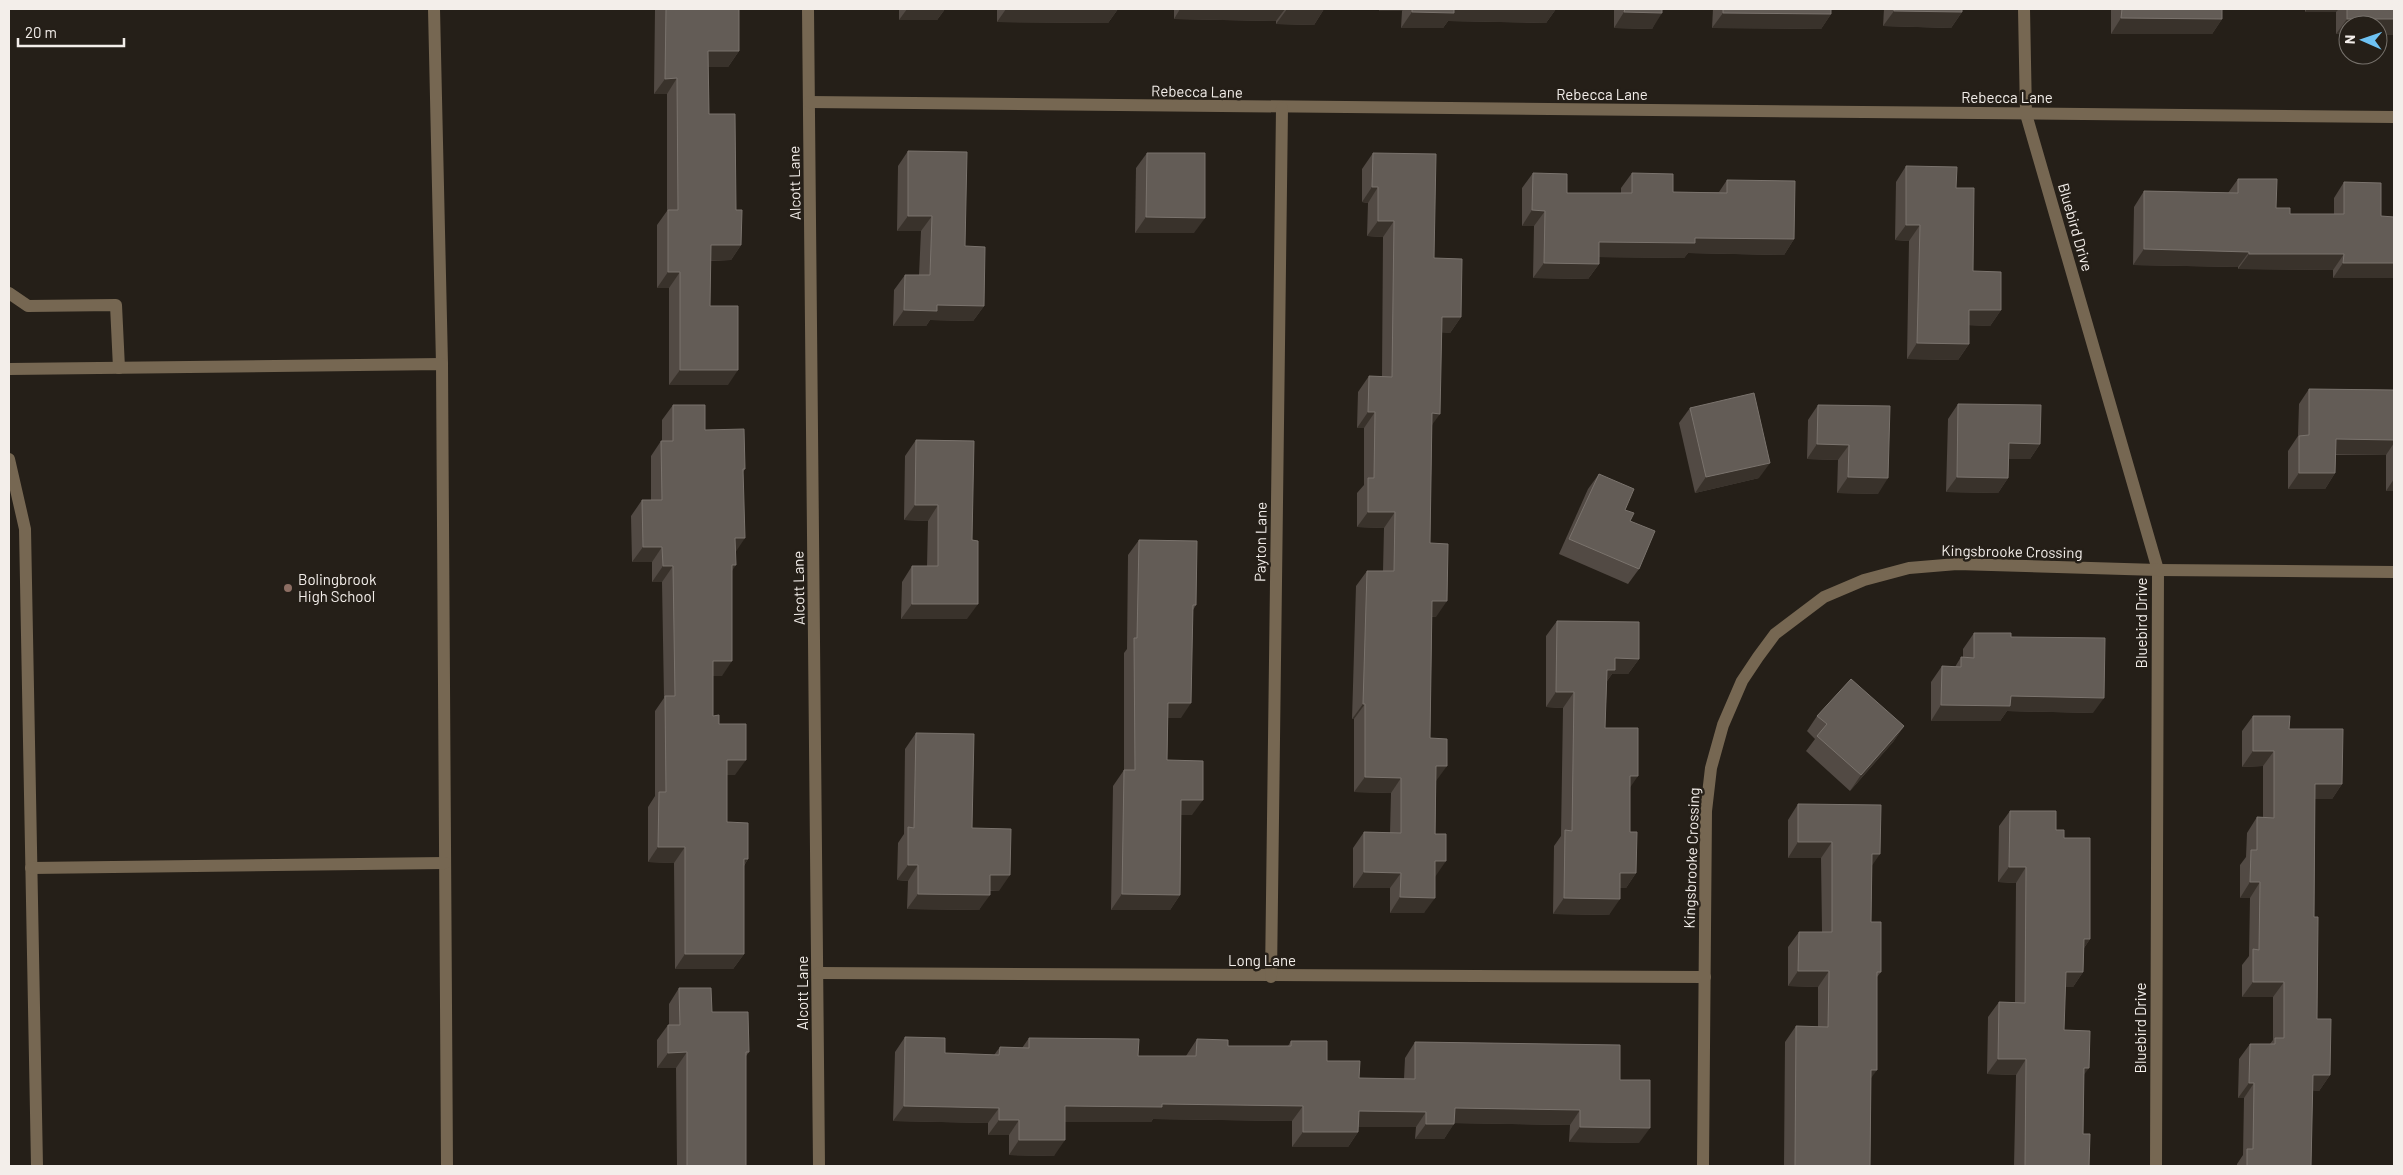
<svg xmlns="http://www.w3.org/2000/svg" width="2403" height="1175" viewBox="0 0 2403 1175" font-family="Barlow,sans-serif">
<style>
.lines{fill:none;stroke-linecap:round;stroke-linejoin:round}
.lane{stroke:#766752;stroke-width:12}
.street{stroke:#766752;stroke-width:12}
.wall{fill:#524a44}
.shaded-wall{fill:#39322b}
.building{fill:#635c56;stroke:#7a736d}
.education-dot{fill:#8d6e63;stroke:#251f18;stroke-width:2}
.labels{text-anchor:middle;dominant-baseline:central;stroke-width:5;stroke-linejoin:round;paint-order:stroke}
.street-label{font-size:15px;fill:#f3eeea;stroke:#251f18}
.poi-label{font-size:15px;fill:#f3eeea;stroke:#251f18;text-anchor:start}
</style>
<rect width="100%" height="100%" fill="#251f18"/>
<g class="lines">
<g class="lane">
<polyline points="434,9 442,364"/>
<polyline points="9,293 28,306 116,305 119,368"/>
<polyline points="9,369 442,364 447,1166"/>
<polyline points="9,459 25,529 37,1166"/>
<polyline points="31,868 445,863"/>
</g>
<g class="street">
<polyline points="808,9 819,1166"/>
<polyline points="2024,9 2026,114 2158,570 2156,1166"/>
<polyline points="809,102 2394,117"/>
<polyline points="819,973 1705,977"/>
<polyline points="1271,977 1282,108"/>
<polyline points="1703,1166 1706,811 1711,768 1723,725 1742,681 1758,657 1775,634 1824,597 1864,580 1909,568 1957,564 2158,570 2394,572"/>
</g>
</g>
<g class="wall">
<polygon points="655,9 739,9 739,51 728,67 708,67 709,114 736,210 741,245 731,260 710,261 710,306 728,385 669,385 669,288 657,288 657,225 667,211 667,94 654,94"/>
<polygon points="899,9 945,9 937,20 899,20"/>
<polygon points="997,9 1118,9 1108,23 997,22"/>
<polygon points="1174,9 1324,9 1314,25 1276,24 1276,21 1174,19"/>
<polygon points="1379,9 1556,9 1546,23 1448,21 1443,28 1401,28 1402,11 1379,11"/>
<polygon points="1614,9 1662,9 1652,29 1614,28"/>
<polygon points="1713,9 1831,9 1831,14 1821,29 1712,28"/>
<polygon points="1884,9 1962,9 1962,12 1951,28 1883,26"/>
<polygon points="2111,9 2222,9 2222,19 2212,34 2111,34"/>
<polygon points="2305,9 2394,9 2394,35 2378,35 2378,25 2348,25 2348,34 2336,34 2336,12 2305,12"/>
<polygon points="908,151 965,246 984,306 973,321 930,320 926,326 893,326 894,290 905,275 919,275 921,231 897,231 898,166"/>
<polygon points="1147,153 1194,233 1135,233 1136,168"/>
<polygon points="1373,153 1434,258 1461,317 1450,333 1442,332 1432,426 1430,543 1436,617 1432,617 1430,738 1436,781 1435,877 1424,913 1390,913 1390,888 1353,888 1353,848 1364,832 1390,833 1391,793 1354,792 1354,719 1352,719 1356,586 1367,571 1383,571 1384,528 1357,527 1357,493 1364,485 1364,428 1357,428 1358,392 1369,376 1382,377 1383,237 1367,236 1368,203 1362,202 1362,169"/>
<polygon points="1906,166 1956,188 1973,271 2001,310 1990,326 1969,325 1969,344 1958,360 1907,359 1909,241 1895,240 1896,182"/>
<polygon points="1533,173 1567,193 1621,193 1621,188 1632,173 1673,192 1719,192 1727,180 1794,239 1784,255 1688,253 1684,258 1599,257 1599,264 1588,279 1533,278 1534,226 1522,226 1522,188"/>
<polygon points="2238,179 2276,208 2290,214 2334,214 2334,198 2344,182 2381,216 2394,217 2394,278 2333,278 2333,270 2238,269 2238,267 2133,265 2134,207 2144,191 2228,193"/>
<polygon points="2309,389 2394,390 2394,491 2386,491 2386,455 2336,455 2335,473 2325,489 2288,489 2288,451 2298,436 2299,404"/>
<polygon points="1958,404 2040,444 2030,459 2009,459 2008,478 1998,493 1946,492 1948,419"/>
<polygon points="673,405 705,430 745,469 743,472 736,552 732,571 722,676 713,676 713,716 719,724 735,775 727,775 727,822 748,859 744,866 744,954 733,969 675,969 674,863 648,862 648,807 655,796 655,711 664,698 662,582 652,582 652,562 632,562 631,516 642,500 651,500 651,456 661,441 662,441 662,420"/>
<polygon points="1818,405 1890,406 1878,494 1837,493 1838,460 1807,459 1808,420"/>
<polygon points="1690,408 1759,478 1695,493 1679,423"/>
<polygon points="916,440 974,441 967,619 901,619 902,582 912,566 927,566 928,521 904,520 905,456"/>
<polygon points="1599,474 1625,510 1630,521 1639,569 1628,584 1559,554 1588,489"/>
<polygon points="1139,540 1196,605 1193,610 1181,718 1168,718 1167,760 1192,815 1181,815 1180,895 1170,910 1111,910 1113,786 1124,770 1124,653 1127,649 1128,555"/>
<polygon points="1557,621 1639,659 1628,674 1612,674 1607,681 1605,728 1630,787 1630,832 1636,873 1626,888 1620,888 1609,915 1553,914 1554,846 1561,836 1563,708 1546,707 1546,636"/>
<polygon points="1974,633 2011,637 2093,713 2007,711 2000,721 1931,721 1931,682 1942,666 1955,667 1961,657 1963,657 1963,649"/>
<polygon points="1817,716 1904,726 1893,742 1850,791 1806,751 1815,739 1807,731"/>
<polygon points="2253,716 2289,729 2342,784 2332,799 2315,799 2314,917 2317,1019 2330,1075 2319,1091 2312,1090 2311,1166 2237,1166 2237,1164 2243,1155 2244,1098 2238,1098 2239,1059 2250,1044 2270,1044 2273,1040 2273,997 2242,997 2242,965 2249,956 2250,898 2240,898 2240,865 2246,857 2247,833 2257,817 2263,817 2263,766 2242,767 2242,731"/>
<polygon points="916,733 972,828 999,891 990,891 979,910 907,909 908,881 897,880 898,843 904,834 905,749"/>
<polygon points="1798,804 1872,866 1871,922 1881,972 1877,977 1871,1079 1870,1166 1784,1166 1785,1042 1796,1026 1818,1027 1818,987 1788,986 1788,947 1799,932 1822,932 1821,858 1788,858 1788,820"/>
<polygon points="2010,811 2056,830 2064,838 2090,939 2084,948 2083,972 2073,987 2065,987 2064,1030 2084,1075 2083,1134 2089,1166 2014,1166 2016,1075 1987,1074 1988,1017 1999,1002 2015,1002 2016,883 1998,882 1999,826"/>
<polygon points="679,988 712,1012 749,1052 746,1056 746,1166 677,1166 676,1068 657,1068 657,1040 668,1025 669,1025 669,1004"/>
<polygon points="905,1037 945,1053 994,1055 1000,1047 1022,1048 1029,1038 1138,1056 1186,1056 1197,1039 1228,1046 1288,1046 1291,1041 1359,1078 1404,1079 1405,1058 1415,1042 1620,1080 1639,1143 1569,1142 1570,1125 1454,1123 1444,1139 1415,1139 1416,1127 1358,1127 1358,1132 1348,1147 1292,1147 1292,1121 1153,1119 1151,1122 1065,1122 1054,1156 1009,1155 1009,1135 988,1135 988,1123 893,1121 895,1052"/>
</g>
<g class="shaded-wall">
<polygon points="907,9 945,9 937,20 899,20"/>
<polygon points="1006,9 1118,9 1108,23 997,22"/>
<polygon points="1180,9 1285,9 1276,21 1174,19"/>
<polygon points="1287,9 1324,9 1314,25 1276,24"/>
<polygon points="1380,9 1403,9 1402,11 1379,11"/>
<polygon points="1451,9 1556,9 1546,23 1448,21 1443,28 1401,28 1412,12"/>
<polygon points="2307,9 2339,9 2336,12 2305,12"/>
<polygon points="1894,11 1962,12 1951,28 1883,26"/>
<polygon points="1624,12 1662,13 1652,29 1614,28"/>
<polygon points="1723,13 1831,14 1821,29 1712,28"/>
<polygon points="2121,18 2222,19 2212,34 2111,34"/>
<polygon points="2347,19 2394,19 2394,35 2378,35 2378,25 2348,25 2348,34 2336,34"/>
<polygon points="708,51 739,51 728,67 697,67"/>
<polygon points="677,78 667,94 654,94 665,79"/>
<polygon points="1372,187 1378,187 1368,203 1362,202"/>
<polygon points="1532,210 1545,211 1534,226 1522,226"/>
<polygon points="908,216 932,216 921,231 897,231"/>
<polygon points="1146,217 1205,218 1194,233 1135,233"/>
<polygon points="1378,221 1394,221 1383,237 1367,236"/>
<polygon points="1906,225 1920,225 1909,241 1895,240"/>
<polygon points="1695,238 1794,239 1784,255 1688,253 1684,258 1588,257 1599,242"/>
<polygon points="711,245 741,245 731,260 700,261"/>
<polygon points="2144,249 2249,252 2238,267 2133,265"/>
<polygon points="2249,254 2344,254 2333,270 2238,269"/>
<polygon points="1544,263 1599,264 1588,279 1533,278"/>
<polygon points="2343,263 2394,263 2394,278 2333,278"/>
<polygon points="668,272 680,272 669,288 657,288"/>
<polygon points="937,305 984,306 973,321 930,320 926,326 893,326 904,310"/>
<polygon points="1969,310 2001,310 1990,326 1959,325"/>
<polygon points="1442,317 1461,317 1450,333 1431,332"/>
<polygon points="1917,343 1969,344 1958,360 1907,359"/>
<polygon points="680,370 738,370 728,385 669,385"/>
<polygon points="1368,412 1375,412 1364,428 1357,428"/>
<polygon points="1432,413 1440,414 1429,429"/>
<polygon points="2336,439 2394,440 2394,443 2386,455 2325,454"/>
<polygon points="2009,443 2040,444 2030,459 1998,459"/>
<polygon points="1817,444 1849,445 1838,460 1807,459"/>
<polygon points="1770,463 1759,478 1695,493 1706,477"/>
<polygon points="2299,473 2335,473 2325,489 2288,489"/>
<polygon points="1848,477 1888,478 1878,494 1837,493"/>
<polygon points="1957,477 2008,478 1998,493 1946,492"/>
<polygon points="2394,479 2394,491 2386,491"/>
<polygon points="915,505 938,505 928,521 904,520"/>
<polygon points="1368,512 1395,512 1384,528 1357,527"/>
<polygon points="735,538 745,538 735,553"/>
<polygon points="643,547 662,547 652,562 632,562"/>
<polygon points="732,565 736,565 725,581"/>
<polygon points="663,566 673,566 662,582 652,582"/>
<polygon points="1432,601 1447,601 1436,617 1421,616"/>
<polygon points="912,604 978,604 967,619 901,619"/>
<polygon points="1615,658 1639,659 1628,674 1612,674 1604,685 1597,685"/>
<polygon points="713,661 732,661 722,676 702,676"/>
<polygon points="1556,692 1574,692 1563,708 1546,707"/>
<polygon points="2011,696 2104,698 2093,713 2007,711 2000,721 1931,721 1941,705"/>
<polygon points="1168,703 1191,703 1181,718 1157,718"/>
<polygon points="1363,704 1365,704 1354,719 1352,719"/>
<polygon points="1904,726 1893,742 1850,791 1861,775"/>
<polygon points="2253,751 2274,751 2263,766 2242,767"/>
<polygon points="727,760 746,760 735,775 716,775"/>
<polygon points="1436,766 1447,766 1436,781"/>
<polygon points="1630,776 1638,776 1627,792"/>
<polygon points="1365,777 1401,778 1391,793 1354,792"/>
<polygon points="2315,784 2342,784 2332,799 2305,799"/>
<polygon points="1181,800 1203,800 1192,815 1170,815"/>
<polygon points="1798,842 1832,842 1821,858 1788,858"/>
<polygon points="658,847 685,847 674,863 648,862"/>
<polygon points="1872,854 1880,854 1869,870"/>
<polygon points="744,859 748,859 738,874"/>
<polygon points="1435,861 1446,861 1435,877"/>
<polygon points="908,865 918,865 908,881 897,880"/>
<polygon points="2009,867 2026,867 2016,883 1998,882"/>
<polygon points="1364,872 1401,873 1390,888 1353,888"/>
<polygon points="1620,873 1636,873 1626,888 1610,888"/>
<polygon points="990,875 1010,875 999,891 979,890"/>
<polygon points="2250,882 2260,882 2250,898 2240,898"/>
<polygon points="918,894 990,895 979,910 907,909"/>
<polygon points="1122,894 1180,895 1170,910 1111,910"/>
<polygon points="1400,897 1435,898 1424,913 1390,913"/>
<polygon points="1564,898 1620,899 1609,915 1553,914"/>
<polygon points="2084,939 2090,939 2079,955"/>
<polygon points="685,954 744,954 733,969 675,969"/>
<polygon points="1798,971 1829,971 1818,987 1788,986"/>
<polygon points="2066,972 2083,972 2073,987 2055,987"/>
<polygon points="2253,982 2284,982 2273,997 2242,997"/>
<polygon points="687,1052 676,1068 657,1068 668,1053"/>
<polygon points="1998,1059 2026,1059 2016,1075 1987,1074"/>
<polygon points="2084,1068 2089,1068 2078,1083"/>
<polygon points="1871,1070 1877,1070 1866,1085"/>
<polygon points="2313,1075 2330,1075 2319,1091 2302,1090"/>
<polygon points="2249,1083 2254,1083 2244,1098 2238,1098"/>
<polygon points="1162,1104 1303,1106 1292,1121 1153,1119 1151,1122 1055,1122 1065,1106"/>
<polygon points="904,1106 999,1108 988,1123 893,1121"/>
<polygon points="1455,1108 1580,1110 1570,1125 1444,1123"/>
<polygon points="1359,1111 1426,1112 1416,1127 1348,1127"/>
<polygon points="999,1120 1019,1120 1009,1135 988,1135"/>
<polygon points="1426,1124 1454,1124 1444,1139 1415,1139"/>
<polygon points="1580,1127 1650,1128 1639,1143 1569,1142"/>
<polygon points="1303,1132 1358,1132 1348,1147 1292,1147"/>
<polygon points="1019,1140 1065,1140 1054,1156 1009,1155"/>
</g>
<g class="building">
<polygon points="666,9 739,9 739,51 708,51 709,114 735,114 736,210 742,210 741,245 711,245 710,306 738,306 738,370 680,370 680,272 668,272 668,210 678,210 677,78 665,79"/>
<polygon points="1412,9 1454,9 1454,13 1412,12"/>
<polygon points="1625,9 1662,9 1662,13 1624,12"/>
<polygon points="1723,9 1831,9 1831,14 1723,13"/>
<polygon points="1894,9 1962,9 1962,12 1894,11"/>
<polygon points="2122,9 2222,9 2222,19 2121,18"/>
<rect x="2347" y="9" width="47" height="10"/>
<polygon points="908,151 967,152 965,246 985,247 984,306 937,305 937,311 904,310 905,275 930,275 932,216 908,216"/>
<polygon points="1147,153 1205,153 1205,218 1146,217"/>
<polygon points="1373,153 1436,154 1434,258 1462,259 1461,317 1442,317 1440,414 1432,413 1430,543 1448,544 1447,601 1432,601 1430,738 1447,739 1447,766 1436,766 1435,834 1446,834 1446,861 1435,861 1435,898 1400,897 1401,873 1364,872 1364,832 1401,833 1401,778 1365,777 1365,704 1363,704 1367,571 1394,571 1395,512 1368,512 1368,478 1374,478 1375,412 1368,412 1369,376 1392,377 1394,221 1378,221 1378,187 1372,187"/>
<polygon points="1906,166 1957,167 1956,188 1974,188 1973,271 2001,272 2001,310 1969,310 1969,344 1917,343 1920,225 1906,225"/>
<polygon points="1533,173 1567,174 1567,193 1632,193 1632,173 1673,174 1673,192 1727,193 1727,180 1795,181 1794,239 1695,238 1695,243 1599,242 1599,264 1544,263 1545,211 1532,210"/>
<polygon points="2238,179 2277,179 2276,208 2290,208 2290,214 2344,214 2344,182 2381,183 2381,216 2394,217 2394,263 2343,263 2344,254 2249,254 2249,252 2144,249 2144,191 2238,193"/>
<polygon points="2309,389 2394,390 2394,440 2336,439 2335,473 2299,473 2299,436 2309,435"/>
<polygon points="1754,393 1770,463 1706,477 1690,408"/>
<polygon points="1958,404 2041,405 2040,444 2009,443 2008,478 1957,477"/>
<polygon points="673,405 705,405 705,430 744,429 745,469 743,469 745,538 735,538 736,565 732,565 732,661 713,661 713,716 719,715 719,724 746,724 746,760 727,760 727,822 748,823 748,859 744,859 744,954 685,954 685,847 658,847 659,792 666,792 665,696 675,696 673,566 663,566 662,547 643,547 642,500 662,500 661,441 673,441"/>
<polygon points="1818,405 1890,406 1888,478 1848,477 1849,445 1817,444"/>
<polygon points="916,440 974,441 972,540 978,541 978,604 912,604 912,566 938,566 938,505 915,505"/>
<polygon points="1599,474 1634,489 1625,510 1634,513 1630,521 1655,531 1639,569 1569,539"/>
<polygon points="1139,540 1197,541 1196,605 1193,605 1191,703 1168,703 1167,760 1203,761 1203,800 1181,800 1180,895 1122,894 1124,770 1135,770 1134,638 1137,638"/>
<polygon points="1557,621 1639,622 1639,659 1615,658 1615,670 1607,670 1605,728 1638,728 1638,776 1630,776 1630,832 1637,832 1636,873 1620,873 1620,899 1564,898 1565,830 1572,831 1574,692 1556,692"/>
<polygon points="1974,633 2011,633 2011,637 2105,638 2104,698 2011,696 2010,706 1941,705 1942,666 1961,667 1961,657 1974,658"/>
<polygon points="1851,679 1904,726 1861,775 1817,736 1827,724 1817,716"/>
<polygon points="2253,716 2290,716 2289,729 2343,729 2342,784 2315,784 2314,917 2318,917 2317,1019 2331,1019 2330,1075 2313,1075 2311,1166 2247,1166 2247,1149 2253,1149 2254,1083 2249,1083 2250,1044 2275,1044 2275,1038 2284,1038 2284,982 2253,982 2253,949 2259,950 2260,882 2250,882 2251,850 2257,850 2257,817 2274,818 2274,751 2253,751"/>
<polygon points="916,733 974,734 972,828 1011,829 1010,875 990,875 990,895 918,894 918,865 908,865 908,827 914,828"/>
<polygon points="1798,804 1881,805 1880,854 1872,854 1871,922 1881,922 1881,972 1877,972 1877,1070 1871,1070 1870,1166 1795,1166 1796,1026 1828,1027 1829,971 1798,971 1799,932 1832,932 1832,842 1798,842"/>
<polygon points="2010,811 2056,811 2056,830 2064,830 2064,838 2090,838 2090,939 2084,939 2083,972 2066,972 2064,1030 2090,1031 2089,1068 2084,1068 2083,1134 2090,1134 2089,1166 2025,1166 2026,1059 1998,1059 1999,1002 2025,1003 2026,867 2009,867"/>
<polygon points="679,988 711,988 712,1012 748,1012 749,1052 746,1052 746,1166 687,1166 687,1052 668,1053 668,1025 680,1025"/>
<polygon points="905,1037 945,1038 945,1053 999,1055 1000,1047 1029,1048 1029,1038 1139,1039 1138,1056 1196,1056 1197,1039 1228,1040 1228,1046 1291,1046 1291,1041 1327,1041 1327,1061 1360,1061 1359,1078 1415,1079 1415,1042 1620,1045 1620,1080 1650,1080 1650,1128 1580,1127 1580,1110 1455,1108 1454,1124 1426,1124 1426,1112 1359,1111 1358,1132 1303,1132 1303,1106 1162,1104 1162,1107 1065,1106 1065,1140 1019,1140 1019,1120 999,1120 999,1108 904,1106"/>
</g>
<circle class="education-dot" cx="288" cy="588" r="5"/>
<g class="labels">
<g class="street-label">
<text transform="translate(1197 91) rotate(1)">Rebecca Lane</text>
<text x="1602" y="94">Rebecca Lane</text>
<text x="2007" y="97">Rebecca Lane</text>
<text transform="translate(794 183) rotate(-91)">Alcott Lane</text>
<text transform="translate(2076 227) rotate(74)">Bluebird Drive</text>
<text transform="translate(1260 542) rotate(-89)">Payton Lane</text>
<text transform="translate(2012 551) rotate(1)">Kingsbrooke Crossing</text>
<text transform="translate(798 588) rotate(-91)">Alcott Lane</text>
<text transform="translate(2141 623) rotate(-90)">Bluebird Drive</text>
<text transform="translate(1691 858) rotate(-88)">Kingsbrooke Crossing</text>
<text x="1262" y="960">Long Lane</text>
<text transform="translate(802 993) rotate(-90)">Alcott Lane</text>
<text transform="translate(2140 1028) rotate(-90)">Bluebird Drive</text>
</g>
<g class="poi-label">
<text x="298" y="579">Bolingbrook<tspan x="298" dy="17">High School</tspan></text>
</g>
</g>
<rect width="2403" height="1175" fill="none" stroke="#f3eeea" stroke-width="20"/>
<g transform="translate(2363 40) rotate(272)"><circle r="24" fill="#251f18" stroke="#77726c"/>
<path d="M0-4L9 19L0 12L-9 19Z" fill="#6ec2f3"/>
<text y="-8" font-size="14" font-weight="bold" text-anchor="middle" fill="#f3eeea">N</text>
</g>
<path d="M18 38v8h106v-8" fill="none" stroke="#f3eeea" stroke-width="2.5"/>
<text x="25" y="38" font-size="15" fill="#f3eeea" stroke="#251f18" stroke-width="4" paint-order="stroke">20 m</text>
</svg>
